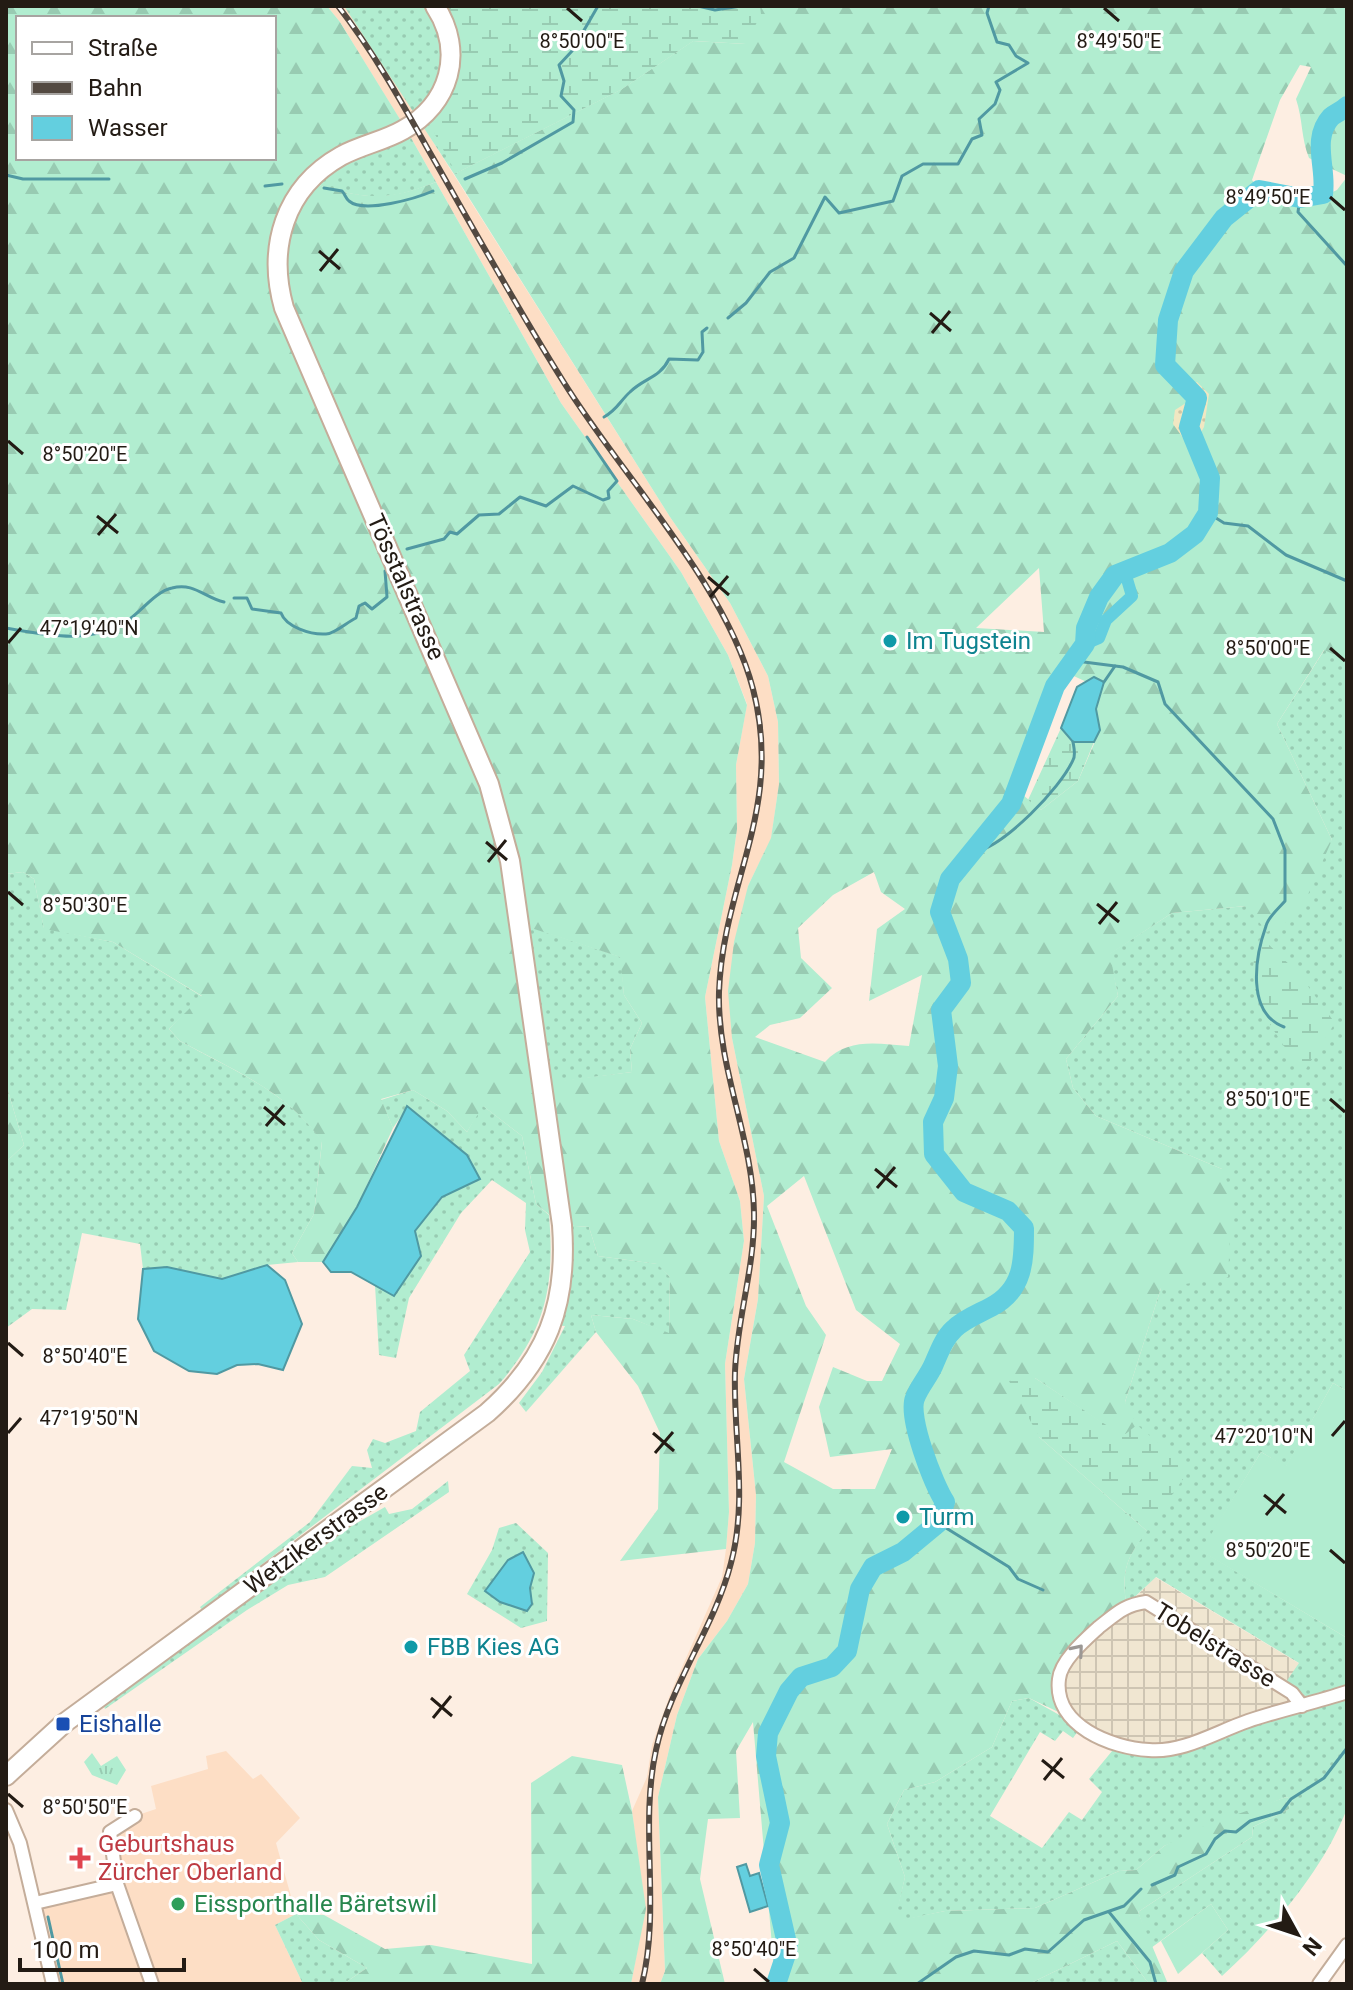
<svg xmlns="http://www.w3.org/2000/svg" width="1353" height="1990" viewBox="0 0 1353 1990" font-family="Roboto,sans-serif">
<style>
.built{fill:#fddec5}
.industrial{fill:url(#industrial-grid)}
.grass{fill:url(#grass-dots)}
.forest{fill:url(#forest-firs);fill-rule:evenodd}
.wetland{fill:url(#wetland-marsh)}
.sand{fill:url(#sand-dots)}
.park{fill:url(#park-tufts)}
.garden{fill:#b1edd0}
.water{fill:#63cfdf;stroke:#5099a2;stroke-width:2}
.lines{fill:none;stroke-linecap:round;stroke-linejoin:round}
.stream{stroke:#5099a2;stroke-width:3}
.canal{stroke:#63cfdf;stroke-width:12}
.river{stroke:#63cfdf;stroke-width:20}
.street-casing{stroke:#c4ad9a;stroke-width:16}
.secondary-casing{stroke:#c4ad9a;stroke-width:22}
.street{stroke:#fff;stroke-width:12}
.secondary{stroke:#fff;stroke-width:18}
.rail-casing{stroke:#534941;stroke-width:6}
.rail{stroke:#fff;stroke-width:3;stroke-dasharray:9;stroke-linecap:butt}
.oneway{stroke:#9c9895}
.ticks{fill:none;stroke:#231b14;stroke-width:3}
.culture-dot{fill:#0f9aa8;stroke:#fff;stroke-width:3}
.transit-dot{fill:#1a4fb4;stroke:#fff;stroke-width:3}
.health-dot{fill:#e0444e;stroke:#fff;stroke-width:3}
.leisure-dot{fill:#2e9e5b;stroke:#fff;stroke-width:3}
.labels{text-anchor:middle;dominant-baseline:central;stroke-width:6;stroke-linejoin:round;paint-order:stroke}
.street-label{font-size:24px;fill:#231b14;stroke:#fff}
.culture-label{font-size:24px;fill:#0d838f;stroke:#fff;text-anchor:start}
.transit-label{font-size:24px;fill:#164399;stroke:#fff;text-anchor:start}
.health-label{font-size:24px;fill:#be3a42;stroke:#fff;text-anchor:start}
.leisure-label{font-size:24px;fill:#27864d;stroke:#fff;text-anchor:start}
.ticks-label{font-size:20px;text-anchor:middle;fill:#231b14;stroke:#fff;stroke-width:6;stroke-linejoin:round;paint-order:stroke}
</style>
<defs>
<pattern id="industrial-grid" width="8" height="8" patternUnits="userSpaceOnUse" patternTransform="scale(2)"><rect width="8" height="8" fill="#f0e6d1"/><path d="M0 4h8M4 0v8" fill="none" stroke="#cec5b3"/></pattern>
<pattern id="grass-dots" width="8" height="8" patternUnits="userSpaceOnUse" patternTransform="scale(2)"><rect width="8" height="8" fill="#b1edd0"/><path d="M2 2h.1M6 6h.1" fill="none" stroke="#98cbb2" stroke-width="1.8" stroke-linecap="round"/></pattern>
<pattern id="forest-firs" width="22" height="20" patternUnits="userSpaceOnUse" patternTransform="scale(2)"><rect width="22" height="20" fill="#b1edd0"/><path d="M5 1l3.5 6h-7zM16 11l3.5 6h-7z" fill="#98cbb2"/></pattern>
<pattern id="wetland-marsh" width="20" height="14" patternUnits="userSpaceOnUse" patternTransform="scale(2)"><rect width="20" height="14" fill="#b1edd0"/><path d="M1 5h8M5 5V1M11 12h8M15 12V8" fill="none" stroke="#98cbb2"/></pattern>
<pattern id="sand-dots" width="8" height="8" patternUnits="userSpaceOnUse" patternTransform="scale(2)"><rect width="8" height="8" fill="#f1e7c2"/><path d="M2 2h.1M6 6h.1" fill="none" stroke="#cec6a6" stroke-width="1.8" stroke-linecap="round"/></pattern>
<pattern id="park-tufts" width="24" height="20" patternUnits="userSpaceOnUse" patternTransform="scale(2)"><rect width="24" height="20" fill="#b1edd0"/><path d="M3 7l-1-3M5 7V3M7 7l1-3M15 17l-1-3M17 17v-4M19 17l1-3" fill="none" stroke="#98cbb2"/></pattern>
</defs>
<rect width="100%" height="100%" fill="#fdeee2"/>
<g class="built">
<polygon points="327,6 344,6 356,20 670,517 730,603 768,676 778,722 779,784 771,839 748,886 732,1038 764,1196 758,1299 744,1379 756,1495 755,1543 748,1584 727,1621 698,1659 677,1715 658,1797 665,1971 660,1984 631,1984 645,1909 632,1811 647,1777 652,1745 671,1692 722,1577 726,1549 729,1512 725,1364 744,1241 740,1201 719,1141 705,997 732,865 737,829 736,765 747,704 728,655 681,572 561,403 410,136 340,22"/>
<polygon points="226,1751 253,1779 261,1774 300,1818 276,1843 296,1914 275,1925 303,1984 53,1984 35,1903 117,1884 111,1832 135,1816 156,1809 151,1786 208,1769 206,1756"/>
</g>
<polygon class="industrial" points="1155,1577 1300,1664 1315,1703 1178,1747 1117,1745 1071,1718 1059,1676"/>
<g class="grass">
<polygon points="344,6 689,6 693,41 622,89 454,174"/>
<path d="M406 129 436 182C383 204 361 198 308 182Z"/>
<path d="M1325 649 1347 660V1391L1333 1383 1286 1467 1261 1452 1202 1551 1347 1638 1346 1811C1322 1872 1270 1932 1222 1976L1202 1953 1228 1930 1211 1904 1151 1948 1138 1912 1252 1837 1253 1827 1289 1809 1291 1799 1286 1797 1164 1846 1136 1870 1119 1871 1035 1908 945 1911 894 1922 905 1877 887 1824 904 1790 935 1782 992 1747 1012 1701 1029 1698 1081 1727 1073 1738 1063 1731 1055 1741 1040 1732 990 1816 1042 1848 1069 1812 1082 1820 1102 1792 1089 1779 1117 1745 1150 1751 1314 1702 1286 1682 1299 1663 1156 1577 1126 1605C1122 1569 1126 1559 1147 1530L1125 1402 1161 1288 1222 1169 1096 1116 1073 1088 1066 1059 1118 996 1109 954 1172 913 1246 906 1332 840 1277 724Z"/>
<path d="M23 872 34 879 44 928 113 942 203 997 169 1029 180 1041C231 1069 288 1092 322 1141L314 1214 292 1253 298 1262 267 1265 222 1279 167 1267 143 1269 140 1244 82 1233 66 1310 32 1309 6 1328V1162L24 1145 6 1084V874Z"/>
<polygon points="527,926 621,957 624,995 642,1023 630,1049 632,1072 549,1083"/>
<path d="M413 1090 447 1111 467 1132 482 1105 522 1136 536 1204 549 1215C555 1285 546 1330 499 1384L202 1610 200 1607 310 1522 352 1466 372 1468 367 1450 373 1439 385 1443 416 1431 420 1412 470 1371 464 1355 530 1252 525 1230 526 1203 492 1180 461 1213 409 1298 396 1358 379 1355 375 1285 394 1296 421 1256 415 1231 443 1197 467 1155 408 1106 393 1128 381 1100Z"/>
<polygon points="562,1225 589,1227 598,1256 658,1264 670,1277 669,1334 633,1319 591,1315 596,1332 526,1412 519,1403 542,1372 565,1326 551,1325"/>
<polygon points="448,1481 449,1492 325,1577 288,1585 247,1610 105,1709 103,1704 348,1528 385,1507 389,1514 412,1509"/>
<polygon points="516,1523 548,1553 547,1621 521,1628 467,1594 492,1550 499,1528"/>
<polygon points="296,1914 319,1940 367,1968 343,1984 303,1984 275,1925"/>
<polygon points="1117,1941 1149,1984 1029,1984"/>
</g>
<g class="forest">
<path d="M6 6H327L340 22 406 129 308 182C361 198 383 203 436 182L561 403 681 572 728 655 747 705 736 765 737 829 732 865 705 997 719 1141 740 1201 744 1241 725 1364 729 1512 726 1549 620 1561 658 1509 660 1433 638 1386 596 1332 591 1315 633 1319 669 1333 670 1277 657 1264 598 1256 589 1227 562 1225 536 1204 522 1136 483 1106 467 1132 447 1111 413 1090 381 1099 393 1128 357 1207 323 1262H298L292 1253 314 1214 322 1142C289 1092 231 1069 180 1041L169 1029 202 996 113 942 44 929 34 879 23 872 6 874ZM18 18H274V158H18ZM528 927 620 957 624 995 642 1023 630 1049 632 1072 550 1082Z"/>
<path d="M689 6H1347V176L1309 158C1301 138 1303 120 1296 99L1311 67 1300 65 1280 100 1252 180 1262 193 1300 207 1337 190 1347 177V660L1324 650 1277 724 1332 840 1299 915 1267 932 1246 906 1172 913 1110 954 1118 996 1066 1059 1073 1088 1096 1116 1222 1169 1232 1194 1228 1277 1161 1288 1125 1402 1137 1425 1123 1437 1035 1378 1039 1437 1147 1531C1126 1559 1122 1569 1126 1605L1059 1676 1071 1718 1029 1698 1012 1701 992 1747 935 1782 904 1790 887 1824 905 1877 895 1921 945 1911 1035 1908 1119 1871 1136 1870 1164 1846 1201 1827 1286 1797 1291 1799 1289 1809 1253 1827 1252 1837 1138 1912 1168 1984H1149L1117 1941 1029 1984H727L775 1981 753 1722 736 1751 740 1818 708 1819 700 1879 725 1984H660L665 1971 658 1797 677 1715 698 1659 727 1621 748 1584 755 1543 756 1495 744 1379 758 1299 764 1196 732 1038 728 991 734 942 748 886 771 838 779 784 778 722 768 676 730 603 670 517 454 174 622 89 693 41 746 44ZM1039 568 1044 632 976 628ZM1065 672 1102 689 1096 709 1100 730 1078 781 1041 810 1017 790 1048 697ZM874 872 881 892 905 909 877 929 869 1001 922 975 909 1046C878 1044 848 1037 825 1062L755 1037 770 1025 800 1018 832 988 801 958 798 928 833 895ZM804 1176 856 1310 900 1344 882 1381H867L833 1367 819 1407 830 1457 892 1449 875 1489H833L784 1462 826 1335 806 1306 767 1206Z"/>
<polygon points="6,1084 24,1145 6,1162"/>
<polygon points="572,1756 622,1765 632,1811 646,1909 631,1984 343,1984 367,1968 319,1940 296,1914 324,1915 385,1949 431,1945 532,1964 531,1783"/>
</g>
<g class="wetland">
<polygon points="435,6 760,6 761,14 746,44 693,41 622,89 456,173 425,116 449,76"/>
<polygon points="1061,728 1073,742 1094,742 1078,781 1041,810 1028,800"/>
<path d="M1261 937 1299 974 1335 1023 1302 1075C1276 1028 1236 994 1261 937Z"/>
<polygon points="1035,1378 1123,1436 1137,1425 1190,1469 1147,1531 1039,1437 1009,1381"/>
</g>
<polygon class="sand" points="1197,382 1209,394 1204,427 1195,443 1183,438 1173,424 1175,410 1189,401 1188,391 1184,389"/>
<polygon class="park" points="92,1753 101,1766 117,1756 126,1770 117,1785 92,1775 84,1762"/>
<g class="garden">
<polygon points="1333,1383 1347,1391 1347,1638 1201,1551 1261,1452 1286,1466"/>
<polygon points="1211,1904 1228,1930 1178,1974 1161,1941"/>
</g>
<g class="water">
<polygon points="1094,677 1104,682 1096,709 1100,730 1094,742 1073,742 1061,728 1077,687"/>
<polygon points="407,1106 467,1155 480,1179 442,1197 415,1231 421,1256 394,1296 351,1272 331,1272 323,1262 357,1207"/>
<polygon points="267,1265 285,1280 302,1324 283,1370 258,1364 237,1365 217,1374 189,1371 154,1351 138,1319 143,1269 167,1267 222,1279"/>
<polygon points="523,1552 534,1573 530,1588 532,1604 527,1611 500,1602 485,1591 508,1560"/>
<polygon points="746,1864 750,1876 759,1873 768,1906 750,1912 737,1867"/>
</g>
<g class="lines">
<g class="stream">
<polyline points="698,6 715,10 741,6"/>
<polyline points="6,175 23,179 109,179"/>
<polyline points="465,179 502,163 573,122 574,110 561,96 564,81 559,65 572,51 598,6"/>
<polyline points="265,186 282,184"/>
<path d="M324 188 342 191C345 194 346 199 349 201 364 214 417 198 433 191"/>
<polyline points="1300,198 1298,212 1347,266"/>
<polyline points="728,318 746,303 770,272 794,258 825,197 839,213 893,201 902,176 923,164 958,164 972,139 982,135 979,119 995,104 1000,90 996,82 1028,63 1016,56 1009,45 997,42 987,13 989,6"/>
<path d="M604 417C617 410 620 401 630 392 644 378 660 378 669 359L698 360 703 352 702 332 707 328"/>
<polyline points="1208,513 1224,523 1248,526 1286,555 1347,581"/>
<polyline points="407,549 444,539 450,532 457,534 479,515 499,514 520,497 546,506 573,486 603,500 609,498 608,491 617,481 587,437"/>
<path d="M234 598H247L252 609 281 613C286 627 311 635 326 634 335 634 347 622 356 618L359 606 365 603 372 609 387 597 385 571"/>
<path d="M6 628C47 635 89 645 127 621 141 612 156 591 172 588 194 582 205 598 224 602"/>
<path d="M1076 661 1123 667 1158 682 1165 704 1273 819 1285 850V901C1279 908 1268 917 1266 926 1255 957 1246 1013 1284 1027"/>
<polyline points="1104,682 1115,666"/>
<path d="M975 852C1005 845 1060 789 1073 760 1076 755 1074 748 1073 742"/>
<polyline points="938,1523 1009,1567 1018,1579 1043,1590"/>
<polyline points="1152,1885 1175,1875 1178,1867 1206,1854 1215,1839 1225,1831 1236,1832 1250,1821 1281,1812 1291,1799 1324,1778 1347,1748"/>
<polyline points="1109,1912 1150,1962 1156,1984"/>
<polyline points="48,1917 63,1984"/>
<polyline points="917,1984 956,1957 974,1951 1009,1955 1025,1949 1048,1952 1084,1920 1124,1906 1141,1889"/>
</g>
<polyline class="canal" points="1085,644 1099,638 1106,620 1132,596 1124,569"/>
<path class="river" d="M776 1984 788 1948 769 1865 780 1823 766 1756 768 1733 789 1691 801 1677 832 1667 847 1651 860 1589 873 1567 903 1552 938 1523 945 1502C934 1485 907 1417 915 1398 919 1387 928 1377 933 1366 939 1353 943 1339 954 1329 964 1319 978 1314 991 1307 1024 1290 1024 1260 1024 1228L1008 1211 964 1192 934 1154 933 1122 944 1098 948 1066 941 1010 961 983 958 959 940 912 950 879 1011 804 1055 686 1085 644 1086 628 1099 597 1115 575 1170 553 1195 534 1208 513 1210 478 1189 427 1197 398 1165 365 1168 320 1184 271 1224 218 1259 190 1300 198 1323 194C1327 168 1311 139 1331 117 1336 113 1342 111 1347 106"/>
<g class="street-casing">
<g id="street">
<path d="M1302 1706 1292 1693 1146 1602C1124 1605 1116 1614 1099 1627 1086 1639 1061 1660 1059 1679 1053 1726 1112 1748 1149 1750 1183 1753 1216 1732 1248 1721 1280 1710 1314 1703 1347 1692"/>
<polyline points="6,1810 20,1843 53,1984"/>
<polyline points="117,1884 110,1832 135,1816"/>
<polyline points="35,1903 117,1884 152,1984"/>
<polyline points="1319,1984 1347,1945"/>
</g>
</g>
<g class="secondary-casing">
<path id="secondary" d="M6 1776 63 1724 487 1413C547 1360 568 1305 562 1225L510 861 489 784 284 308C267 248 284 188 341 156 361 145 384 141 403 130 450 104 465 52 435 6"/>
</g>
<use href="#street" class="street"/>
<use href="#secondary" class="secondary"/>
<g class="rail-casing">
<path id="rail" d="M338 6C373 51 401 101 429 151 473 228 516 306 563 381 621 475 726 584 753 689 784 809 723 881 719 992 717 1068 753 1138 754 1213 755 1267 737 1318 735 1372 733 1436 748 1499 731 1563 714 1629 670 1684 656 1750 639 1828 661 1907 642 1984"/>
</g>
<use href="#rail" class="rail"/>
</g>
<defs><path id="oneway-chevron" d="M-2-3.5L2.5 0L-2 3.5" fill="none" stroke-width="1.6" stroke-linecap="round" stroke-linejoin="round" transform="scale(2)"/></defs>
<use class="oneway" href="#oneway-chevron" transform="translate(1078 1650) rotate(-50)"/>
<path class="ticks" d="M567 8 582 21M1104 8 1119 21M1330 197 1345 210M319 251 340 269M320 271 338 249M930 313 951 331M932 333 950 311M8 441 23 454M97 516 118 533M98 535 116 514M708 577 729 595M710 597 728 576M8 643 21 628M1330 648 1345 661M486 842 507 860M488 862 506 840M8 892 23 905M1097 904 1119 922M1099 924 1117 902M1330 1099 1345 1112M264 1107 285 1125M266 1126 284 1105M875 1169 897 1187M877 1188 895 1167M8 1343 23 1356M8 1433 21 1418M653 1433 674 1451M1332 1436 1345 1421M655 1453 673 1432M1264 1495 1286 1513M1266 1515 1284 1494M1330 1550 1345 1563M431 1698 452 1716M433 1718 451 1696M1042 1760 1064 1778M1044 1780 1062 1758M8 1794 23 1807M754 1969 769 1982"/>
<g class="culture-dot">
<circle cx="890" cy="641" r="8"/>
<circle cx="903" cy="1517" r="8"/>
<circle cx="411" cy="1647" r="8"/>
</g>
<rect class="transit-dot" x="55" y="1716" width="16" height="16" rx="4"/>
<path class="health-dot" d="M76 1846h8v8h8v8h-8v8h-8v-8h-8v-8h8z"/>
<circle class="leisure-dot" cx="178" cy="1904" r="8"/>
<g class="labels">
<g class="street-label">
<text transform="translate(406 587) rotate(66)">Tösstalstrasse</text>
<text transform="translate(316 1539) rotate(-36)">Wetzikerstrasse</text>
<text transform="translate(1215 1645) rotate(32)">Tobelstrasse</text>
</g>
<g class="culture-label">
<text x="906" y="641">Im Tugstein</text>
<text x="919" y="1517">Turm</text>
<text x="427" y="1647">FBB Kies AG</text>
</g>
<g class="transit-label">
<text x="79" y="1724">Eishalle</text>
</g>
<g class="health-label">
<text x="98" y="1844">Geburtshaus<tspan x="98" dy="28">Zürcher Oberland</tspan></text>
</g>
<g class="leisure-label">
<text x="194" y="1904">Eissporthalle Bäretswil</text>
</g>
</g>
<g class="ticks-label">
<text x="582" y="48">8°50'00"E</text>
<text x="1119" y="48">8°49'50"E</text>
<text x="1268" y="204">8°49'50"E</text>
<text x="85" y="461">8°50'20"E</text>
<text x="89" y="635">47°19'40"N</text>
<text x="1268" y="655">8°50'00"E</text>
<text x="85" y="912">8°50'30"E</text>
<text x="1268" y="1106">8°50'10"E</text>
<text x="85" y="1363">8°50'40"E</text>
<text x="89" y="1425">47°19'50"N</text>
<text x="1264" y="1443">47°20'10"N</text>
<text x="1268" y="1557">8°50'20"E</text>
<text x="85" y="1814">8°50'50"E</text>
<text x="754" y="1956">8°50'40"E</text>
</g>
<rect width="1353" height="1990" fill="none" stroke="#231b14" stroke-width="16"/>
<rect x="16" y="16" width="260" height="144" fill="#ffffff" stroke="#a7a4a1" stroke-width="2"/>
<rect x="32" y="42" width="40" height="12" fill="#ffffff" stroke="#a7a4a1" stroke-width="2"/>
<text x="88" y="56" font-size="24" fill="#231b14">Straße</text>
<rect x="32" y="82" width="40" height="12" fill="#534941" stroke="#a7a4a1" stroke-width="2"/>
<text x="88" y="96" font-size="24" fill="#231b14">Bahn</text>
<rect x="32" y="116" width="40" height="24" fill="#63cfdf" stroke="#a7a4a1" stroke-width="2"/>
<text x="88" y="136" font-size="24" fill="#231b14">Wasser</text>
<g transform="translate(1297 1934) rotate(130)" stroke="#ffffff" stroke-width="6" paint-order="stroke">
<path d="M0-6L14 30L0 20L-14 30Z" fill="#231b14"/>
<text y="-12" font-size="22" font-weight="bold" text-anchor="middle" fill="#231b14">N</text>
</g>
<path d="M20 1958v12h164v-12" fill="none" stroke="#231b14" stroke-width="4"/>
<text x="32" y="1958" font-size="24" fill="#231b14" stroke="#ffffff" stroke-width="6" paint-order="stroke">100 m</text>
</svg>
